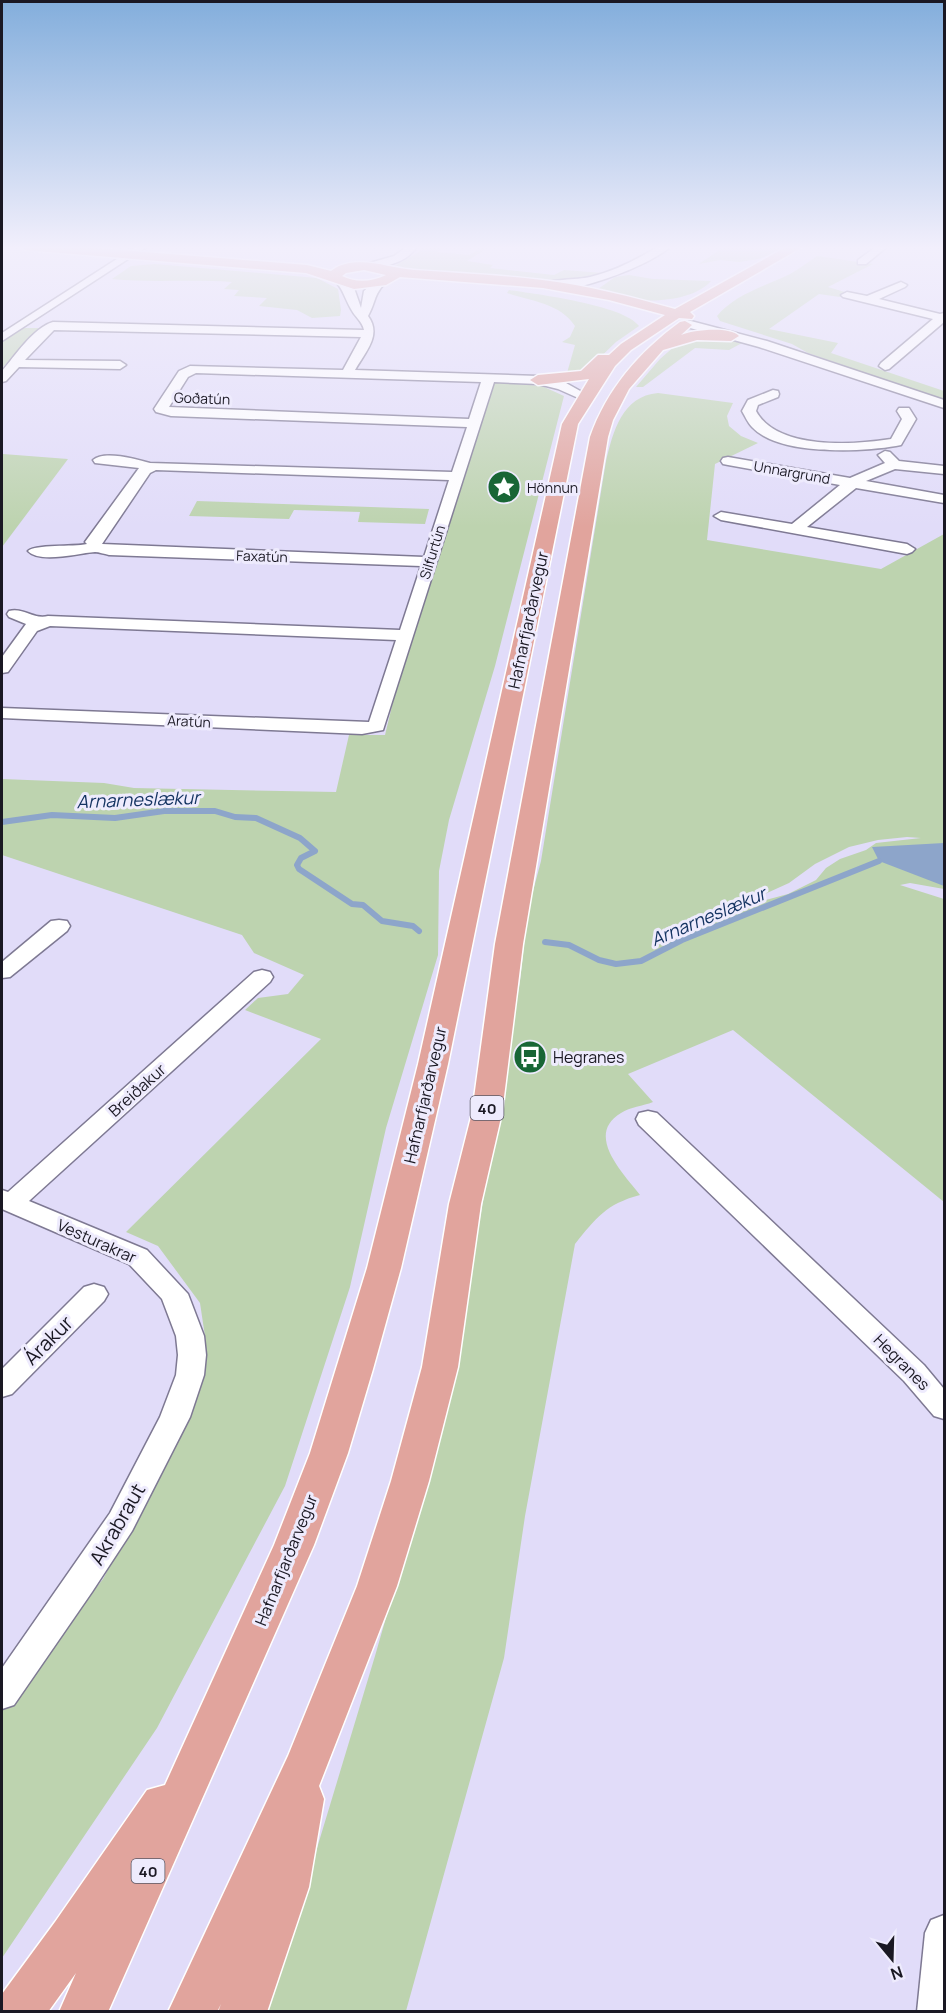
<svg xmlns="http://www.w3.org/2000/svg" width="946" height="2013" viewBox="0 0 946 2013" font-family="Manrope,sans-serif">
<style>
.green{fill:#bdd3af;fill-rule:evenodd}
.water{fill:#8da5ca}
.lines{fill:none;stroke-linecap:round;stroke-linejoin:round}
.stream{stroke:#8da5ca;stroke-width:6}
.minor-casing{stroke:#7e7993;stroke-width:3}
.major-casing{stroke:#fff;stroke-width:3}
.minor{fill:#fff;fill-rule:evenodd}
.major{fill:#e1a49d;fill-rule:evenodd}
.labels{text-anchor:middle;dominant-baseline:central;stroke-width:6;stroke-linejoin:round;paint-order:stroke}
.far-street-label{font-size:14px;fill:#1a1823;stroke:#eeebfd}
.far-poi-label{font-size:14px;fill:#1a1823;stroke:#eeebfd;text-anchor:start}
.shield{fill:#eeebfd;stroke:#5a5764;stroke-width:1.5}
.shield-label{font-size:15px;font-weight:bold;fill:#1a1823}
.street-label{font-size:16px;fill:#1a1823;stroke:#eeebfd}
.poi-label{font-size:16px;fill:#1a1823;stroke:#eeebfd;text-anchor:start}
.water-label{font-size:18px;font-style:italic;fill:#153462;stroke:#eeebfd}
.near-street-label{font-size:20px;fill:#1a1823;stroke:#eeebfd}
</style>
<rect width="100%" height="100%" fill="#e1dcf9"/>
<g class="green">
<polygon points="429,246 445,246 437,252 469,255 481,248 486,249 467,261 493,265 490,268 554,275 564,270 603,273 587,282 563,284 391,268"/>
<polygon points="725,246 789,246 759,259 739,262 720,260 699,264"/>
<path d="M817 256 873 264 828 287 848 293 840 297 819 294 769 329 838 343 831 353 944 391V401L808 353 792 344 720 321 717 316C735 294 766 286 790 274 799 269 808 262 817 256Z"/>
<path d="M155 264 317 278 338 289 341 310 340 316 312 318 297 310 259 306 267 298 234 296 239 290 224 289 232 282C191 279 151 283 112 279L131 266Z"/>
<path d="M629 275 653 279 711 281C689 306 624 305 598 289L615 277Z"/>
<path d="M509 290C536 294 624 305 639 326L616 342 585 372 567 373 575 345 562 342 570 337 575 326C560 303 530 301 507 293Z"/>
<polygon points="24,328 39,328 2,368 2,342"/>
<polygon points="705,336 740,341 742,343 729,350 695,348 643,387 636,387 660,359 676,345"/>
<polygon points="493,382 542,386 564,396 495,666 449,820 439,871 438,955 386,1128 350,1287 285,1486 157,1728 2,1958 2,1705 103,1579 190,1412 206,1343 200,1303 158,1246 126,1232 321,1039 245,1010 258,998 288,994 304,975 254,953 242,935 2,855 2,779 104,783 134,788 336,792 349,735 385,735 405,652"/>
<path d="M658 393 733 403 727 416 729 426 741 436 758 443 715 464 707 540 881 569 944 534V889L910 883 900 885 944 899V1202L733 1030 628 1074 653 1102C643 1106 630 1107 621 1113 584 1135 624 1174 640 1195 606 1204 596 1218 575 1244L525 1516 504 1658 406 2011 264 2012 292 1931 375 1656 451 1391 520 981 528 910 541 861 606 461C613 432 622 396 658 393ZM907 837 921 838 876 843 866 850 840 859 826 868 816 880 788 894 754 903 749 901 789 883 815 864 849 847 878 840Z"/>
<polygon points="3,454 68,459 2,547 2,456"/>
<polygon points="197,501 429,509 425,524 358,522 360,512 294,510 289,519 189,516"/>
</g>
<polygon class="water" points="944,843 944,886 879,861 872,847"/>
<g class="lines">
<g class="stream">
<polyline points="2,822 52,815 115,818 164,811 215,811 235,817 256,818 300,838 315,851 301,858 297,865 299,869 352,904 363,905 382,921 413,926 419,931"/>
<polyline points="545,942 569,945 599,960 616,964 641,961 682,940 879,861"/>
</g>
<g class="minor-casing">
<g id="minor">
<polygon points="137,246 148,246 2,341 2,333"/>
<path d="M408 246 417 247C405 264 384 267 364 269L359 266 394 256Z"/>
<path d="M659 246H671C653 264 561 302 539 285 547 279 578 280 590 277 615 271 638 259 659 246Z"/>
<polygon points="877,246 888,246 866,264 858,264 858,260"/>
<path d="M342 279 354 288 361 308 364 291 375 281H383L385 283C373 296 376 302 368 316 382 335 366 351 355 370L538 376 566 383 591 397 585 401 558 389 538 384 494 382 383 730 362 734 2 718V708L369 722 396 640 50 626 37 631 8 672 2 673V657L26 624 9 617 7 614 9 611C23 607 34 620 48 616L400 630 421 566 109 555C104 554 99 552 95 552 79 553 40 564 28 551 35 544 73 547 87 544L85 542 139 468 95 463 93 460C104 450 136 459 150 463L452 472 467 427 171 416 156 412 154 409 179 371 190 366 343 370 361 337 54 330 25 360 120 361 126 365 120 369 19 367 6 381 2 382V371C15 356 33 328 53 322L364 330C362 321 355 317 351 309 345 299 344 291 336 282ZM196 373 481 382 469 419 169 407 188 377ZM156 470 449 480 424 557 102 544 150 473Z"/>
<polygon points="901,282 907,285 905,287 879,299 940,314 944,313 944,322 889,369 885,370 879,366 881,363 933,319 843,297 841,295 847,292 867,296"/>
<polygon points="687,320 767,341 944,400 944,408 759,347 683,326 681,324"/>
<path d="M773 390 778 391 779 394 778 397 758 405 756 411C777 450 853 445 891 439L902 419 897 411 899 408H909L916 419 901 445 896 446C860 452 779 456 752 427 748 423 745 416 742 411L748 400Z"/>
<polygon points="885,451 890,452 899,461 944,466 944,474 895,469 866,481 944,495 944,503 856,488 807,527 907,544 915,549 912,552 907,554 721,520 714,516 721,512 792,524 840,485 728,465 723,464 721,461 723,458 728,457 850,478 885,463 878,455"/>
<polygon points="59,920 67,921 70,926 67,931 10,977 2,978 2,962 51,921"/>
<polygon points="262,970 270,972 273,977 270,982 29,1201 147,1250 188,1294 204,1336 206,1355 204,1375 190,1417 132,1531 92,1592 14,1705 2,1709 2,1668 110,1513 160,1417 176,1375 178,1355 176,1336 162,1299 129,1264 2,1209 2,1190 8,1192 254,972"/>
<polygon points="648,1111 657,1113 924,1365 944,1389 944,1419 934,1416 904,1381 639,1125 636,1119 639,1113"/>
<polygon points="94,1284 104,1287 108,1294 104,1301 12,1394 2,1397 2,1369 84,1287"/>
<polygon points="944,1915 944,2012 917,2012 925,1933 931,1920"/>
</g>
</g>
<g class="major-casing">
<g id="major">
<path d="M18 246H69L307 265 331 271C354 253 388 268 414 270 457 273 499 275 542 280 587 285 631 297 675 309L788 246H804L690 312 694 316 692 319 679 318 631 350 615 366 578 424 448 1064 401 1268 373 1369 348 1453 314 1545 108 2012H59L76 1973 48 2012H2V1994L55 1922 147 1790 165 1785 274 1545 310 1453 367 1268 418 1064 562 424 589 379 538 385 530 380 538 375 581 371 598 355H609L621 344 665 315 609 300 543 288 400 277 386 285 354 289 306 273 25 250ZM364 270 386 275C372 282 355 283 342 276L346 273Z"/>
<path d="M685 321 692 325 681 335C693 330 729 326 739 336L731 341 697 340 663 350 629 389 613 420 608 437 523 944 502 1113 481 1204 458 1367 429 1481 397 1586 319 1786 324 1799 309 1887 267 2012H218L221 2004 217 2012H168L288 1756 357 1586 391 1481 422 1367 449 1204 472 1113 495 944 590 437C607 389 639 352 680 322Z"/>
</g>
</g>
<use href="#minor" class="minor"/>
<use href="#major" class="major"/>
</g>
<linearGradient id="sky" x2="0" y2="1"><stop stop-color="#83aedc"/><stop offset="0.47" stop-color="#f2effc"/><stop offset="1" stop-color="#f2effc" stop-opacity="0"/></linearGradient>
<rect width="946" height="527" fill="url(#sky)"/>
<defs>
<g id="sight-disc" transform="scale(1.725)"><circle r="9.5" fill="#186635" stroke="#eeebfd"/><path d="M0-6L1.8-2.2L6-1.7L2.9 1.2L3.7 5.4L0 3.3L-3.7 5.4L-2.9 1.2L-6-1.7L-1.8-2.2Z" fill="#fff"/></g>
<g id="bus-disc" transform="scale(1.725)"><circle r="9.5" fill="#186635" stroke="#eeebfd"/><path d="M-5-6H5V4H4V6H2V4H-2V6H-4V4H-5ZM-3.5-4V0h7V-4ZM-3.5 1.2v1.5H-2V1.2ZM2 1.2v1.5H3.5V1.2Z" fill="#fff"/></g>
</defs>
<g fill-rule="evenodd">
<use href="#sight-disc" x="504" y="487"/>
<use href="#bus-disc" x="530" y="1057"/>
</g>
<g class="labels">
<g class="far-street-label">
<text transform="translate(202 398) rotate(2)">Goðatún</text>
<text transform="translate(792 472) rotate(10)">Unnargrund</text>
<text transform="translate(432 552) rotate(-73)">Silfurtún</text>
<text transform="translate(262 556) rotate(2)">Faxatún</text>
<text transform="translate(189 721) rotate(3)">Aratún</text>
</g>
<g class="far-poi-label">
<text x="527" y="487">Hönnun</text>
</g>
<g class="shield">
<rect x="470.5" y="1096" width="33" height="24" rx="4.5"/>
<rect x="131.5" y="1859" width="33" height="24" rx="4.5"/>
</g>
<g class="shield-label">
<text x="487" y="1108">40</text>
<text x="148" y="1871">40</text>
</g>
<g class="street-label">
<text transform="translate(528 620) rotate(-78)">Hafnarfjarðarvegur</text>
<text transform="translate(137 1090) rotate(-42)">Breiðakur</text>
<text transform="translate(425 1095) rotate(-77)">Hafnarfjarðarvegur</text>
<text transform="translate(97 1241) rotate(24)">Vesturakrar</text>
<text transform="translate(902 1362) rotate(45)">Hegranes</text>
<text transform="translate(286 1560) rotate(-68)">Hafnarfjarðarvegur</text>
</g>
<g class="poi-label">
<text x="553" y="1057">Hegranes</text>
</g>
<g class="water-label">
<text transform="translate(138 799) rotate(-2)">Arnarneslækur</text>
<text transform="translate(708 916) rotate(-23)">Arnarneslækur</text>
</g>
<g class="near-street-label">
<text transform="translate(48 1340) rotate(-45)">Árakur</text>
<text transform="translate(117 1524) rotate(-60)">Akrabraut</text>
</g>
</g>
<rect width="946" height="2013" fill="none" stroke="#1a1823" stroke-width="6"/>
<g transform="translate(892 1959) rotate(161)" stroke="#eeebfd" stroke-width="4.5" paint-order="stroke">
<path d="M0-4.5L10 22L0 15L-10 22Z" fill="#1a1823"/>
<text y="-9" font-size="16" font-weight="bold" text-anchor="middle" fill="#1a1823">N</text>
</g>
</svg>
